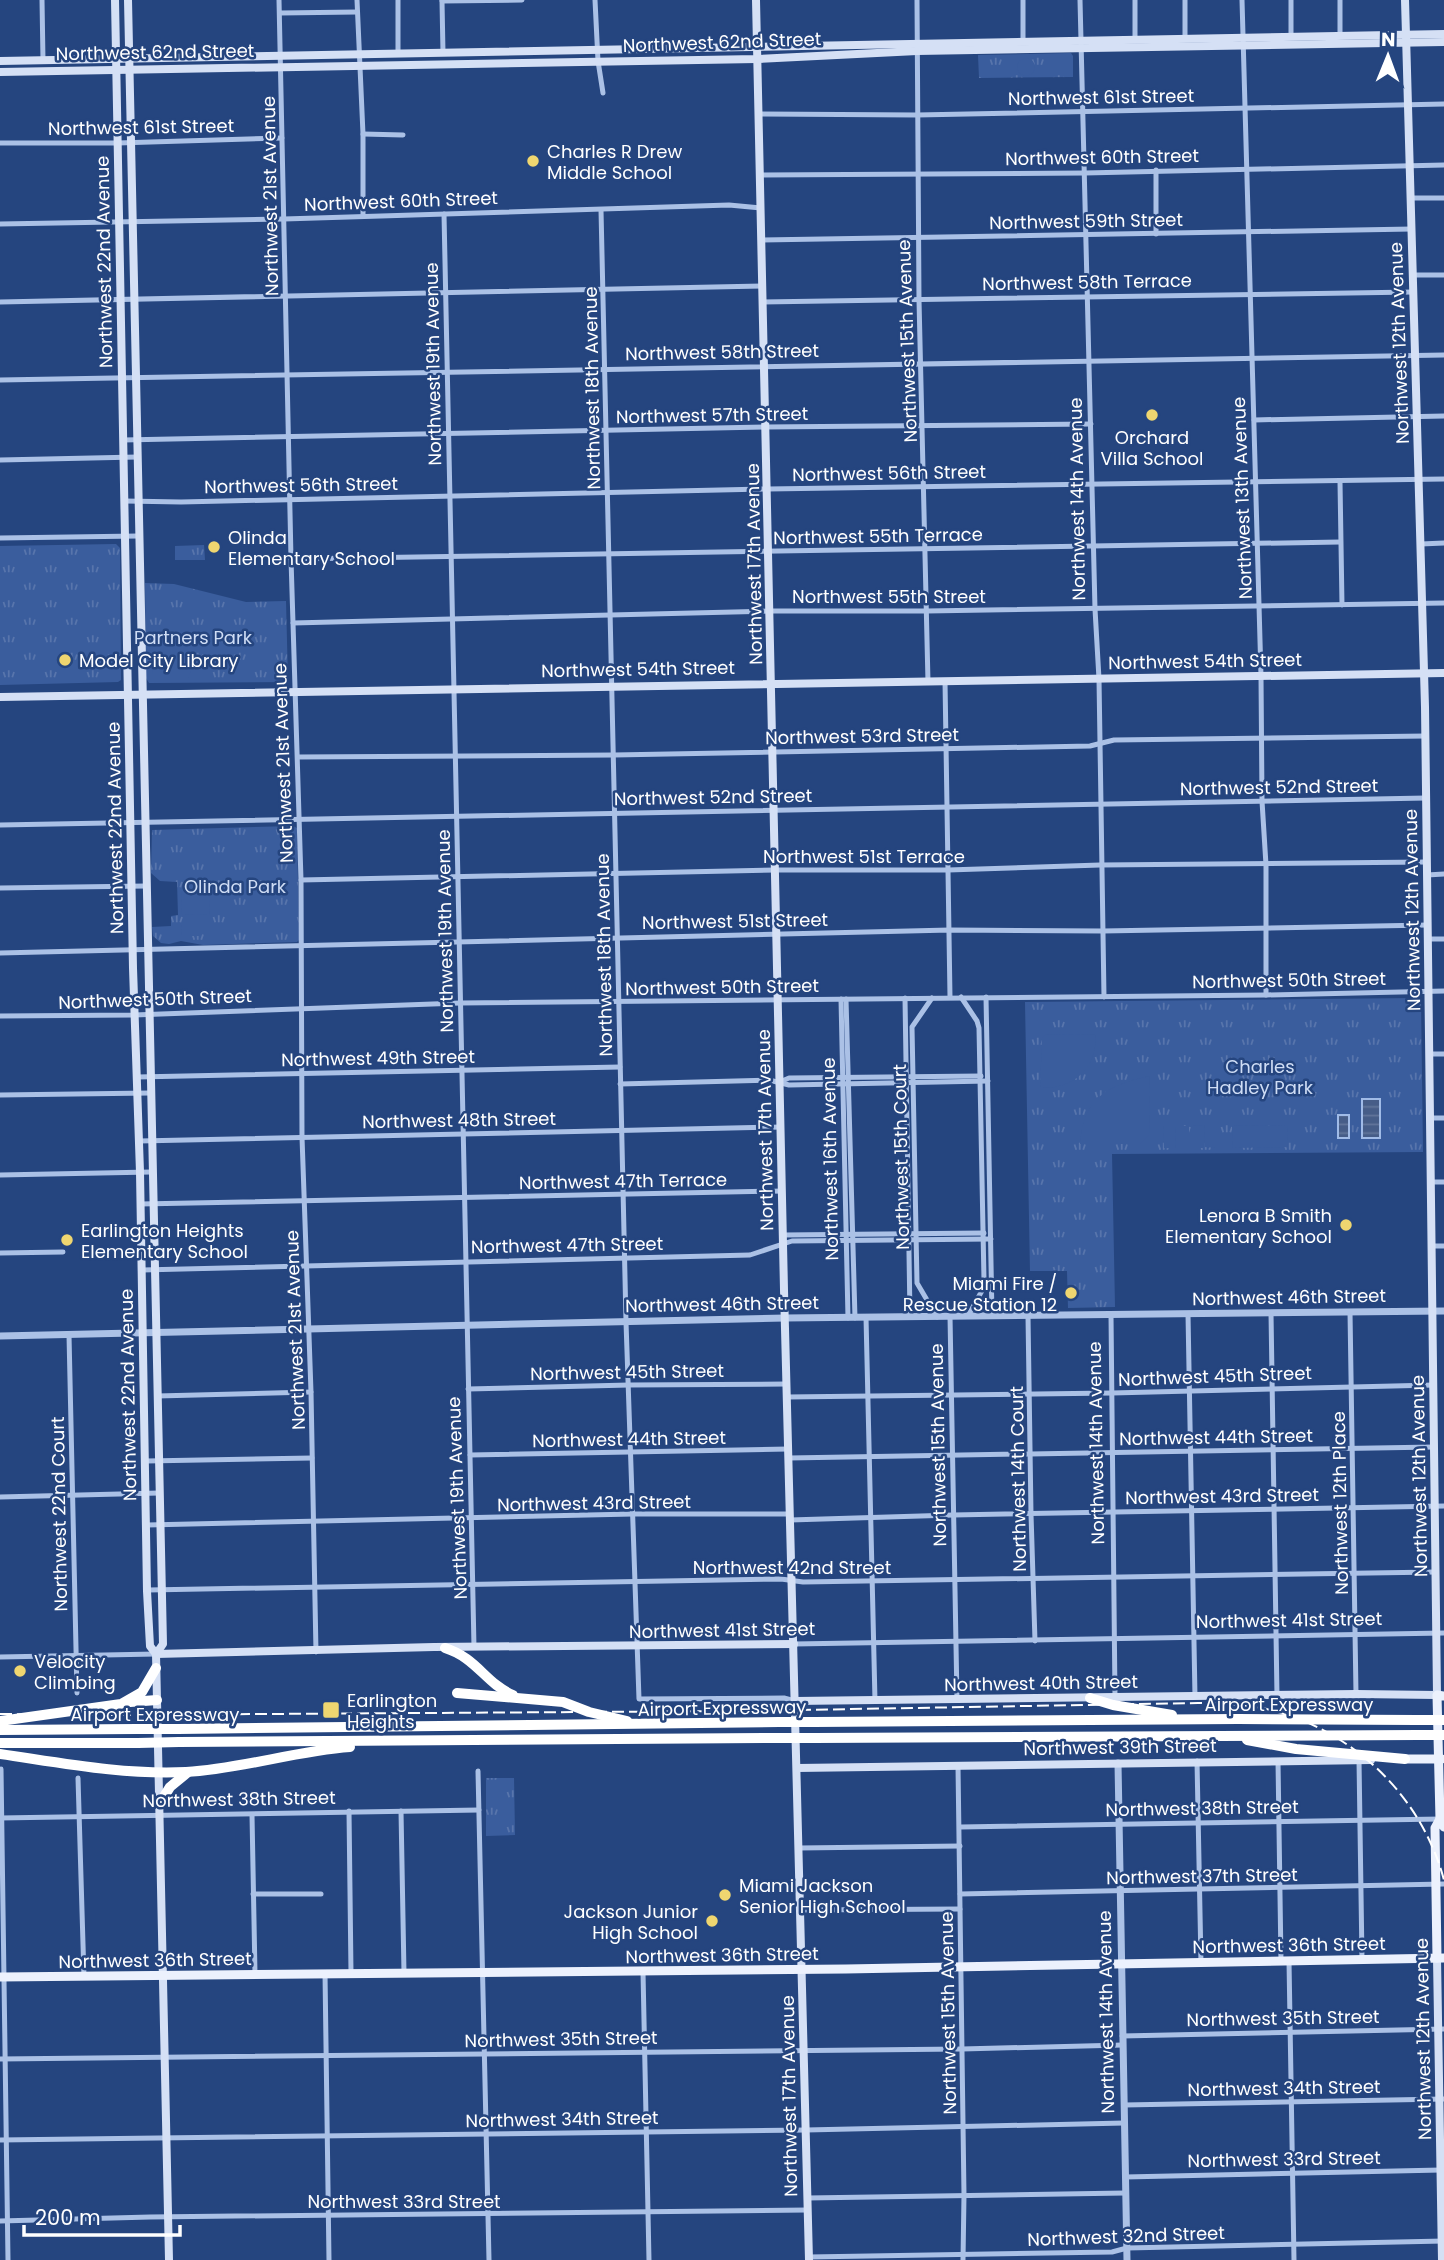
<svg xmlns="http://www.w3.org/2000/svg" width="1444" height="2260" viewBox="0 0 1444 2260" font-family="Poppins,sans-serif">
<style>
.grass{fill:url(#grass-tufts)}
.garden{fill:#3a5d9d}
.water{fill:url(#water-rules);stroke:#a0bbe7;stroke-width:2}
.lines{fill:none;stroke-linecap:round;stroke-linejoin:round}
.minor{stroke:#abc1e6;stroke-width:5}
.tertiary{stroke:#abc1e6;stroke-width:7}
.secondary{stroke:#d5e0f5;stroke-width:8}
.primary{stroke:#ecf1fd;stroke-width:9}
.motorway{stroke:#fff;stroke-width:10}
.rail{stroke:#fff;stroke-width:2;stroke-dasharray:12 5;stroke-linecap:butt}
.motorway-bridge{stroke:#fff;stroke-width:10}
.poi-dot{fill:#efd670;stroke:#25457f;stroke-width:2.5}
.labels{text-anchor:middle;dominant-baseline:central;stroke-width:5;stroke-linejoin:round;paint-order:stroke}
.street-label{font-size:18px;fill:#fff;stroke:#25457f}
.poi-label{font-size:18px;fill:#fff;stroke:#25457f;text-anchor:start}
.park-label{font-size:18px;fill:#cfddf5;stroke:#25457f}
</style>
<defs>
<pattern id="grass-tufts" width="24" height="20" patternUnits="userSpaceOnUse" patternTransform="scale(1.75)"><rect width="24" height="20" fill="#3a5d9d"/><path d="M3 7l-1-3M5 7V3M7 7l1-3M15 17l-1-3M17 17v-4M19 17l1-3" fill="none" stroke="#5875ac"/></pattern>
<pattern id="water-rules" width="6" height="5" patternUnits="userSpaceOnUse" patternTransform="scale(1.75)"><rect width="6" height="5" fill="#465d88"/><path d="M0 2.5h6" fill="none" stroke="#62759a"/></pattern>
</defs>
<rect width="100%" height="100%" fill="#25457f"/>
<g class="grass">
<polygon points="1071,53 1073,56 1073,77 979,78 978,55"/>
<polygon points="116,544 120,548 121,680 118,682 0,685 0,546"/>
<polygon points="204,545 205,560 175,560 175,546"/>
<polygon points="145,583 174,584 246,602 286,601 288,682 149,683 146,678"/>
<polygon points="293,826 297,828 299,940 297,942 203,945 181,941 169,944 161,943 153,936 152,927 171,926 171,916 178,915 177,882 160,881 151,873 152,830"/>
<polygon points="1416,998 1421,1002 1423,1152 1112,1154 1115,1307 1068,1308 1067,1271 1030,1271 1025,1002"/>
<polygon points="486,1778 514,1778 515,1835 486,1836"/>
</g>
<g class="garden">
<circle cx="1026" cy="67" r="9"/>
<path d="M168 639C188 643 197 660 188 678H156L153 676 152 644Z"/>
<polygon points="209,891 210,914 182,915 181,892"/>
<polygon points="181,925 201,925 201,936 182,936"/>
<path d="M1046 1034 1096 1035C1096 1070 1073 1089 1040 1088L1042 1038Z"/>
<path d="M1150 1076 1149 1135 1140 1144H1080C1083 1098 1107 1085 1150 1076Z"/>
<polygon points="1203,1125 1203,1148 1192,1148 1192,1126"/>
<polygon points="1204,1125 1215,1125 1215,1148 1205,1147"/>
<polygon points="1287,1125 1288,1147 1233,1148 1232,1126"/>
<polygon points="1163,1126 1175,1126 1176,1148 1164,1148"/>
<rect x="1177" y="1126" width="12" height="22"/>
</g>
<g class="water">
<rect x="1362" y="1099" width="18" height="39"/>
<rect x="1338" y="1115" width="11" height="23"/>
</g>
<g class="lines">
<g class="minor">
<polyline points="42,0 43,60"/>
<polyline points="279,0 291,559 301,880 302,1137 311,1392 316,1652"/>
<polyline points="357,0 363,134 363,216"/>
<polyline points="398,0 398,53"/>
<polyline points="595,0 598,61 603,93"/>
<polyline points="917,0 919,300 928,682"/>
<polyline points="1023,0 1023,41"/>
<polyline points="1080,0 1095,609 1099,679 1104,997"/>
<polyline points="1135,0 1135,39"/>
<polyline points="1185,0 1185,38"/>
<polyline points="1242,0 1261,676 1262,801 1266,865 1266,995"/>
<polyline points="1340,0 1340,35"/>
<polyline points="442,1 522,0"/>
<polyline points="442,1 443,53"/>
<polyline points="280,13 357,12"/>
<polyline points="1291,37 1291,0"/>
<polyline points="758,114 917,115 1444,104"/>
<polyline points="363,134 403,135"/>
<polyline points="0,143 118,143 282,138"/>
<polyline points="1156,170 1156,234"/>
<polyline points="760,175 1085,173 1444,165"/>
<polyline points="1411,198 1444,198"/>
<polyline points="601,210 626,1322 639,1699 784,1698 795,1701"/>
<polyline points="444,214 474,1647"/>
<polyline points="0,224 284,219 729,205 761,208"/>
<polyline points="761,240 1412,229"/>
<polyline points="1413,275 1444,275"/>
<polyline points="0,302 762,286"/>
<polyline points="762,302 1413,292"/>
<polyline points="0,380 1444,355"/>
<polyline points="1254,420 1444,416"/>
<polyline points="123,440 766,427 1091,424"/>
<polyline points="0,460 137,457"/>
<polyline points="1340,482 1342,605"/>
<polyline points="125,501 181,502 768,489 1444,479"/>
<polyline points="0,538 138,536"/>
<polyline points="1421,544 1444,543"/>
<polyline points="291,559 1340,542"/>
<polyline points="293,623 770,611 927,611 1444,603"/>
<polyline points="945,681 950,997"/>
<polyline points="298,757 614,755 1090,746 1114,740 1426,736"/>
<polyline points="0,825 1426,798"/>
<polyline points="1427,875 1444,874"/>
<polyline points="301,880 776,870 948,870 1100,865 1427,862"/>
<polyline points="0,888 146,886"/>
<polyline points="1429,939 1444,939"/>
<polyline points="0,953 950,930 1103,931 1428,925"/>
<polyline points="961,997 977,1021 979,1028 984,1280 984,1287 968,1316"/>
<polyline points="986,997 992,1316"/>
<polyline points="905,998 910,1316"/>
<polyline points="932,998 912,1027 917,1283 937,1317"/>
<polyline points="841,999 848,1318"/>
<polyline points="846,999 855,1318"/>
<polyline points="0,1016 134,1015 460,1003 1266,995 1444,991"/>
<polyline points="1430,1054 1444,1054"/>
<polyline points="137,1077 620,1067"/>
<polyline points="782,1081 789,1078 981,1076"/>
<polyline points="620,1084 769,1080 789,1085 988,1081"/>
<polyline points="0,1095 150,1093"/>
<polyline points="1431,1118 1444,1118"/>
<polyline points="139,1141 781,1127"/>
<polyline points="0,1175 151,1172"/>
<polyline points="1431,1182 1444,1182"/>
<polyline points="140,1204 782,1191"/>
<polyline points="783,1235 984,1233"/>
<polyline points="1431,1246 1444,1246"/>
<polyline points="0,1253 63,1252"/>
<polyline points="142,1270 750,1255 792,1241 991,1239"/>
<polyline points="1350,1312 1356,1694"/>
<polyline points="1271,1313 1277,1696"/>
<polyline points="1188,1314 1195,1697"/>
<polyline points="1111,1315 1115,1697"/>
<polyline points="950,1316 957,1699"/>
<polyline points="1028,1316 1031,1514 1035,1641"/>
<polyline points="866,1317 875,1701"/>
<polyline points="69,1335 77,1693"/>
<polyline points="468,1389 629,1385 786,1384"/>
<polyline points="157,1396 311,1392"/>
<polyline points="787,1397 1112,1393 1434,1385"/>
<polyline points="470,1455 788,1449"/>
<polyline points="789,1458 1434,1447"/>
<polyline points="146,1461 312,1458"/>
<polyline points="0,1497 159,1493"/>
<polyline points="790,1520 953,1515 1444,1506"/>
<polyline points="147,1525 633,1514 790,1514"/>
<polyline points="148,1590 781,1579 803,1582 1436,1572"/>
<polyline points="794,1644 1444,1633"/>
<polyline points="0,1657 156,1654"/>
<polyline points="1359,1760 1362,1959"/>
<polyline points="1197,1761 1201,1963"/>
<polyline points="1278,1761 1281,1961"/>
<polyline points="958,1766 964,2195 963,2260"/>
<polyline points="1,1769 8,2260"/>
<polyline points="478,1771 489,2260"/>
<polyline points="78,1778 84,1977"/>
<polyline points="349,1811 351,1973"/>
<polyline points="401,1811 404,1973"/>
<polyline points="252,1815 255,1974"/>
<polyline points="0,1818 479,1810"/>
<polyline points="961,1827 1441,1819"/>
<polyline points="799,1848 960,1846"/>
<polyline points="253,1894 321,1894"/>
<polyline points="960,1894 1444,1884"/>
<polyline points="801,1910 960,1909"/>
<polyline points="1289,1961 1294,2260"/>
<polyline points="643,1972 649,2260"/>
<polyline points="325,1973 329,2260"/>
<polyline points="1122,2036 1444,2029"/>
<polyline points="0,2059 962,2049 1123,2045"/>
<polyline points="1124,2105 1444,2099"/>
<polyline points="0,2140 806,2130 1124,2123"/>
<polyline points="1125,2177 1441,2170"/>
<polyline points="807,2198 1125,2193"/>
<polyline points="0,2221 150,2217 807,2210"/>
<polyline points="809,2257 1112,2252 1127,2248 1444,2241"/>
</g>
<g class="tertiary">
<polyline points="0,1336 785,1318 1444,1311"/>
<polyline points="1118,1763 1127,2260"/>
</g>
<g class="secondary">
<polyline points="115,0 133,968 140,1172 147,1591 150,1646 156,1654"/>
<polyline points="128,0 163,1644 156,1654 169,2260"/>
<polyline points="756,0 784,1290 809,2260"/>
<polyline points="0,61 1444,34"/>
<polyline points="0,72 757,59 917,51 1444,42"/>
<polyline points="0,697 1444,673"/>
<polyline points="156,1654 434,1647 794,1644"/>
<polyline points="795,1701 1356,1694 1437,1695 1425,707 1405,0"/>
<polyline points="797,1768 1371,1760"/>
<polyline points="1437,1958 1442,2260"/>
</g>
<g class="primary">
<polyline points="1444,1696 1437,1695 1440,1819 1444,1827"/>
<polyline points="1405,1759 1442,1759"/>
<polyline points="1437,1958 1435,1828 1440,1819"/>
<polyline points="0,1977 846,1969 1444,1958"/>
</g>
<g class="motorway">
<path d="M445 1648C477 1658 485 1683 513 1695"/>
<polyline points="457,1693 563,1702 589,1712 627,1721"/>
<polyline points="1090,1698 1113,1705 1172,1715"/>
<polyline points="130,1702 157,1700"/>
<polyline points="0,1721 121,1704 142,1692 156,1668"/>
<polyline points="814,1722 1238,1719 1417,1720"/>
<polyline points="178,1729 779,1722"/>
<polyline points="0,1730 137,1729"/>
<polyline points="814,1738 1418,1735"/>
<polyline points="1247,1740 1296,1749 1405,1759"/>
<polyline points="179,1742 780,1738"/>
<polyline points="0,1743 138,1743"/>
<path d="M0 1754C62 1763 123 1775 186 1772 241 1769 295 1751 350 1747"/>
<polyline points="160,1803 170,1787 187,1773"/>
</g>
<path class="rail" d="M0 1714 110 1715 740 1711 1198 1703C1220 1703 1241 1704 1262 1708 1350 1727 1421 1794 1444 1880"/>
<g class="motorway-bridge">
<polyline points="1417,1720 1444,1720"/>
<polyline points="779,1722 814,1722"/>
<polyline points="137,1729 178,1729"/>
<polyline points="1418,1735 1444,1735"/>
<polyline points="780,1738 814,1738"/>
<polyline points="138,1743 179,1742"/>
</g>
</g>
<g class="poi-dot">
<circle cx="533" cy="161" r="7"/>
<circle cx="1152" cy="415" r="7"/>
<circle cx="214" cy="547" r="7"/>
<circle cx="65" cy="660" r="7"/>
<circle cx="1346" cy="1225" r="7"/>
<circle cx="67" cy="1240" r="7"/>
<circle cx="1071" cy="1293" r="7"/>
<circle cx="20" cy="1671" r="7"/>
<rect x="322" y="1701" width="18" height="18" rx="3.5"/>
<circle cx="725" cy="1895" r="7"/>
<circle cx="712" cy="1921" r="7"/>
</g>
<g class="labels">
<g class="street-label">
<text transform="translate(722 42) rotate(-2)">Northwest 62nd Street</text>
<text transform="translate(155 52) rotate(-1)">Northwest 62nd Street</text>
<text transform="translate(1101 97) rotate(-1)">Northwest 61st Street</text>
<text transform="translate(141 127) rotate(-1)">Northwest 61st Street</text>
<text transform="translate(1102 157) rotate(-1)">Northwest 60th Street</text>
<text transform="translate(270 196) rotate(-91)">Northwest 21st Avenue</text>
<text transform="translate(401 201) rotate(-2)">Northwest 60th Street</text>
<text transform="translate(1086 221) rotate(-1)">Northwest 59th Street</text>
<text transform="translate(104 262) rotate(-91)">Northwest 22nd Avenue</text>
<text transform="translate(1087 282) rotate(-1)">Northwest 58th Terrace</text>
<text transform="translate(907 341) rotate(-92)">Northwest 15th Avenue</text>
<text transform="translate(1399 343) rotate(-92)">Northwest 12th Avenue</text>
<text transform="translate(722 352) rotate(-1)">Northwest 58th Street</text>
<text transform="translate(433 364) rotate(-91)">Northwest 19th Avenue</text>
<text transform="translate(592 388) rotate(-91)">Northwest 18th Avenue</text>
<text transform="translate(712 415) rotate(-1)">Northwest 57th Street</text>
<text transform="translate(889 473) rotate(-1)">Northwest 56th Street</text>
<text transform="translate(301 485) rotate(-1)">Northwest 56th Street</text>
<text transform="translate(1242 498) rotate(-92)">Northwest 13th Avenue</text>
<text transform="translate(1077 499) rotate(-91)">Northwest 14th Avenue</text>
<text transform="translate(878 536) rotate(-1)">Northwest 55th Terrace</text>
<text transform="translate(754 564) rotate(-91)">Northwest 17th Avenue</text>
<text x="889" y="596">Northwest 55th Street</text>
<text transform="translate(1205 661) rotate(-1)">Northwest 54th Street</text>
<text transform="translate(638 669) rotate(-1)">Northwest 54th Street</text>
<text transform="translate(862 736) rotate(-1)">Northwest 53rd Street</text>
<text transform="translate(283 763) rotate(-92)">Northwest 21st Avenue</text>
<text transform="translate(1279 787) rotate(-1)">Northwest 52nd Street</text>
<text transform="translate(713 797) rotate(-1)">Northwest 52nd Street</text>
<text transform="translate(115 828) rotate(-91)">Northwest 22nd Avenue</text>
<text x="864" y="856">Northwest 51st Terrace</text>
<text transform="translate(1412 910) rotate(-91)">Northwest 12th Avenue</text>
<text transform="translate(735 921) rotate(-1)">Northwest 51st Street</text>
<text transform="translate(445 931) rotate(-91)">Northwest 19th Avenue</text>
<text transform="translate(604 955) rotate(-91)">Northwest 18th Avenue</text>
<text transform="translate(1289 980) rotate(-1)">Northwest 50th Street</text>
<text transform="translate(722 987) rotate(-1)">Northwest 50th Street</text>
<text transform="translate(155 999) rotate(-2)">Northwest 50th Street</text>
<text transform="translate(378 1058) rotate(-1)">Northwest 49th Street</text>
<text transform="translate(459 1120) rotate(-1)">Northwest 48th Street</text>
<text transform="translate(765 1130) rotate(-91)">Northwest 17th Avenue</text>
<text transform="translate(901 1157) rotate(-91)">Northwest 15th Court</text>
<text transform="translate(830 1159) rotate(-91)">Northwest 16th Avenue</text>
<text transform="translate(623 1181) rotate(-1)">Northwest 47th Terrace</text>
<text transform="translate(567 1245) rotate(-1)">Northwest 47th Street</text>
<text transform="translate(1289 1297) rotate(-1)">Northwest 46th Street</text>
<text transform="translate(722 1304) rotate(-1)">Northwest 46th Street</text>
<text transform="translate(295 1330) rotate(-92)">Northwest 21st Avenue</text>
<text transform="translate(627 1372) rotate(-1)">Northwest 45th Street</text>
<text transform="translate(1215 1376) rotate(-2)">Northwest 45th Street</text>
<text transform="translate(128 1395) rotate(-91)">Northwest 22nd Avenue</text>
<text transform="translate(1216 1437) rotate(-1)">Northwest 44th Street</text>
<text transform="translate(629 1439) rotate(-1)">Northwest 44th Street</text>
<text transform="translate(1096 1443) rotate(-91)">Northwest 14th Avenue</text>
<text transform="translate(938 1445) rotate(-91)">Northwest 15th Avenue</text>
<text transform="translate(1419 1476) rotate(-91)">Northwest 12th Avenue</text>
<text transform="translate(1018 1479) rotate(-91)">Northwest 14th Court</text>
<text transform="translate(1222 1496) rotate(-1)">Northwest 43rd Street</text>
<text transform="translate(457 1498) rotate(-92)">Northwest 19th Avenue</text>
<text transform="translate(594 1503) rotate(-1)">Northwest 43rd Street</text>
<text transform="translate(1340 1503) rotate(-91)">Northwest 12th Place</text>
<text transform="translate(59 1514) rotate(-91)">Northwest 22nd Court</text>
<text x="792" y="1567">Northwest 42nd Street</text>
<text transform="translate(1289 1620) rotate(-1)">Northwest 41st Street</text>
<text transform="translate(722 1630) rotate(-1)">Northwest 41st Street</text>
<text transform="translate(1041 1683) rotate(-1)">Northwest 40th Street</text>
<text x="1289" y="1704">Airport Expressway</text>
<text transform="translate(722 1708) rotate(-1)">Airport Expressway</text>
<text x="155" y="1714">Airport Expressway</text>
<text transform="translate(1120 1747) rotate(-1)">Northwest 39th Street</text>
<text transform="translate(239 1799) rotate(-1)">Northwest 38th Street</text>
<text transform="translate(1202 1808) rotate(-1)">Northwest 38th Street</text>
<text transform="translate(1202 1876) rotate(-1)">Northwest 37th Street</text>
<text transform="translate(1289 1945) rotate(-1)">Northwest 36th Street</text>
<text transform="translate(722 1955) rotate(-1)">Northwest 36th Street</text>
<text transform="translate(155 1960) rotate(-1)">Northwest 36th Street</text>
<text transform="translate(1106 2012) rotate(-91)">Northwest 14th Avenue</text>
<text transform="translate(948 2013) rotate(-91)">Northwest 15th Avenue</text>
<text transform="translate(1283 2018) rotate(-1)">Northwest 35th Street</text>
<text transform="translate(561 2039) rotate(-1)">Northwest 35th Street</text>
<text transform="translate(1423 2039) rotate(-91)">Northwest 12th Avenue</text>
<text transform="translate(1284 2088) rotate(-1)">Northwest 34th Street</text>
<text transform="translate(789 2096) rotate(-91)">Northwest 17th Avenue</text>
<text transform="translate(562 2119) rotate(-1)">Northwest 34th Street</text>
<text transform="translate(1284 2159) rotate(-1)">Northwest 33rd Street</text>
<text x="404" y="2201">Northwest 33rd Street</text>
<text transform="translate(1126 2236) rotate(-2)">Northwest 32nd Street</text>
</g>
<g class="poi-label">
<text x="547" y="151">Charles R Drew<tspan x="547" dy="21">Middle School</tspan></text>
<text x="1152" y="437" text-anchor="middle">Orchard<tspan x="1152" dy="21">Villa School</tspan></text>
<text x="228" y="537">Olinda<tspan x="228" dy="21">Elementary School</tspan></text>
<text x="79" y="660">Model City Library</text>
<text x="1332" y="1215" text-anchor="end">Lenora B Smith<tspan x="1332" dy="21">Elementary School</tspan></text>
<text x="81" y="1230">Earlington Heights<tspan x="81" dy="21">Elementary School</tspan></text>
<text x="1057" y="1283" text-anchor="end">Miami Fire /<tspan x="1057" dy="21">Rescue Station 12</tspan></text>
<text x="34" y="1661">Velocity<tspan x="34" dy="21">Climbing</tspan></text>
<text x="347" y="1700">Earlington<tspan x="347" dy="21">Heights</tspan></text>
<text x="739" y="1885">Miami Jackson<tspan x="739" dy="21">Senior High School</tspan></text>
<text x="698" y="1911" text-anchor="end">Jackson Junior<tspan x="698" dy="21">High School</tspan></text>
</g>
<g class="park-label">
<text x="193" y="637">Partners Park</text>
<text x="235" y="886">Olinda Park</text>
<text x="1260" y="1066">Charles<tspan x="1260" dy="21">Hadley Park</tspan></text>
</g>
</g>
<g transform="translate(1388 56) rotate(1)" stroke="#25457f" stroke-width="5" paint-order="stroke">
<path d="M0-5L12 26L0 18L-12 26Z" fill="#ffffff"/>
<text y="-10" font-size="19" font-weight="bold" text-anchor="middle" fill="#ffffff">N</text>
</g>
<path d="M24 2225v10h156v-10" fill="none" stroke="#ffffff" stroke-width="3.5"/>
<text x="35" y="2225" font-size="21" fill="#ffffff" stroke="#25457f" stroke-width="5" paint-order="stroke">200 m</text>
</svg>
